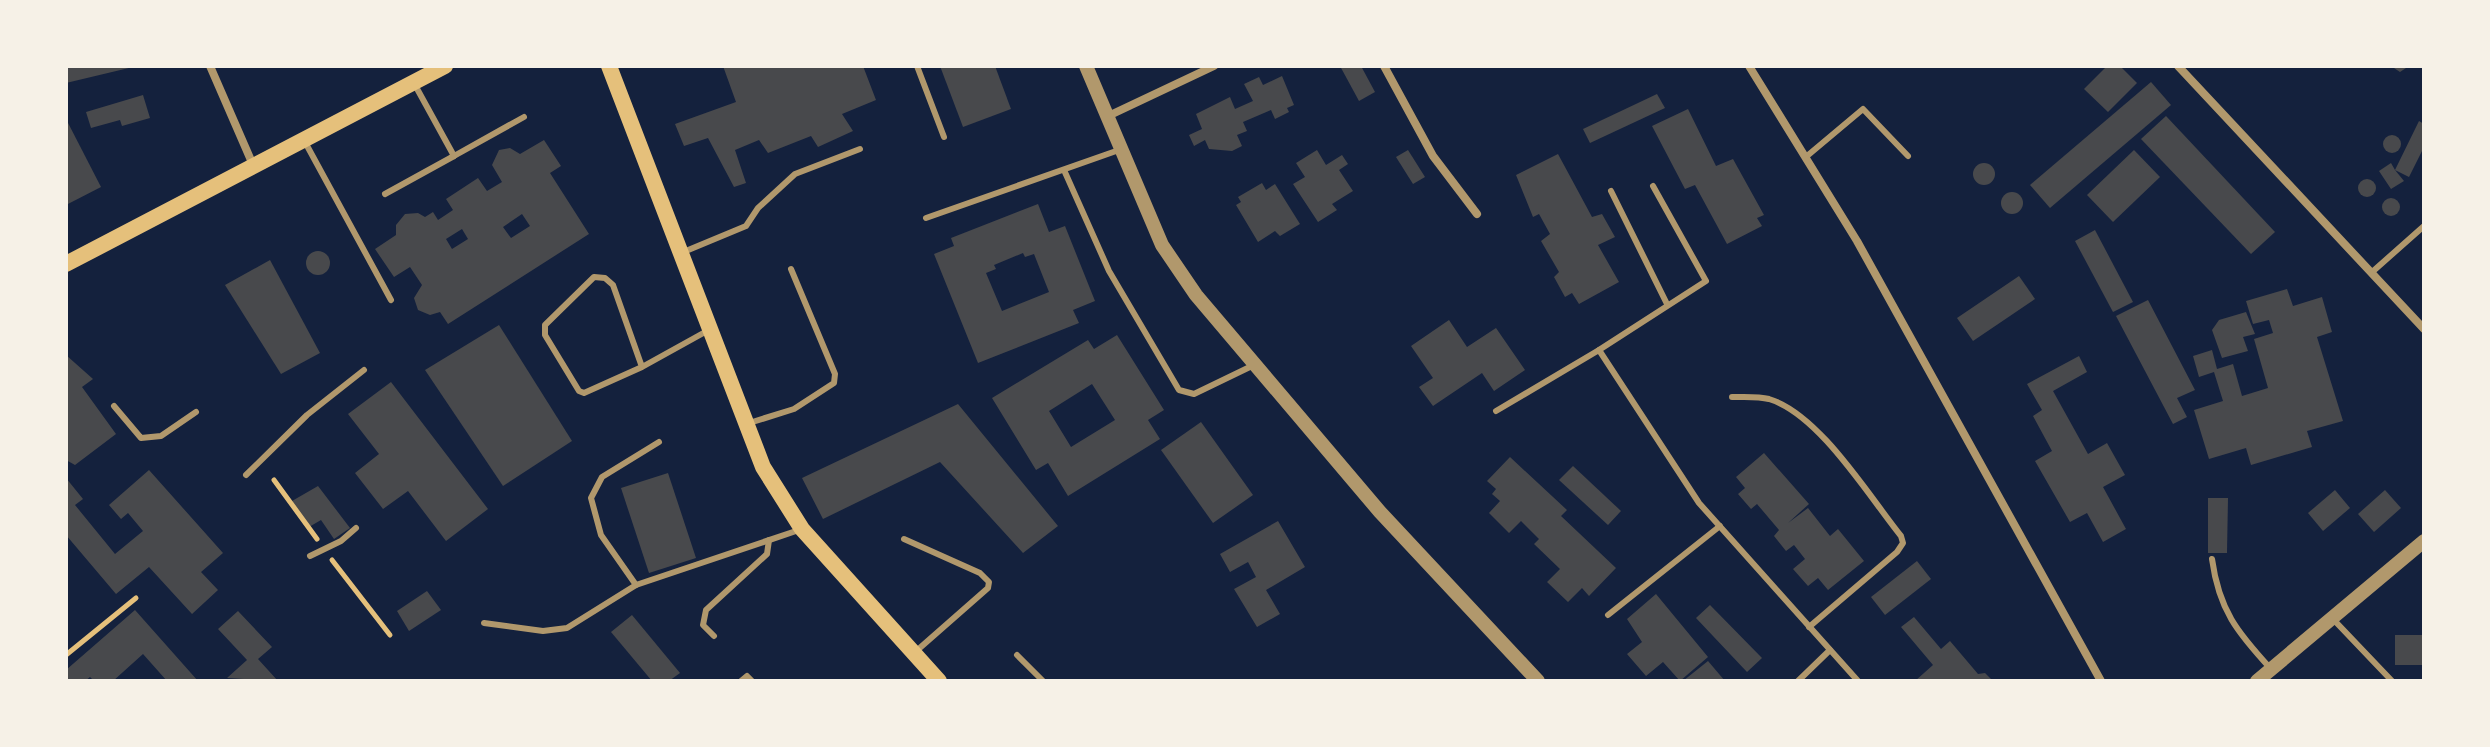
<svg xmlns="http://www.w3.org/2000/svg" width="2490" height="747" viewBox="0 0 2490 747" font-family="Commissioner,sans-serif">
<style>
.building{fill:#48494c;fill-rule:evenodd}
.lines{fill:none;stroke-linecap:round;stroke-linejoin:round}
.path{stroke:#e5c07b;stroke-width:5}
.service{stroke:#b1986c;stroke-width:6}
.minor{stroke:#b1986c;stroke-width:8}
.tertiary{stroke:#b1986c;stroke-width:14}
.secondary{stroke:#e5c07b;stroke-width:16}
</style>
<rect width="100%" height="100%" fill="#14213d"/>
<g class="building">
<polygon points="66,66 133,66 133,67 66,83"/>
<polygon points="723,66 863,66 876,100 842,114 853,131 818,147 811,136 768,153 759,140 735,150 746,183 734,187 708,138 684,146 675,124 736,102"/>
<polygon points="940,66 995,66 1011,109 963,127"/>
<polygon points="1340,66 1361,66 1375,92 1359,101"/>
<polygon points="2107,66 2120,66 2137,83 2108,112 2084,89"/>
<polygon points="2391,66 2409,66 2400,72"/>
<polygon points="1282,76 1294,105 1287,108 1289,112 1275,119 1271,110 1243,122 1247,131 1237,135 1242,146 1232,151 1209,149 1205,140 1194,146 1189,135 1202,129 1196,114 1230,97 1235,109 1253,101 1244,84 1259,77 1263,85"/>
<polygon points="2151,82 2171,105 2050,208 2030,185"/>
<polygon points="1657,94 1665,108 1590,143 1583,129"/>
<polygon points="143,95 150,118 122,126 120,120 91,128 86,112"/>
<polygon points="1688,109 1716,166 1733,159 1764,215 1757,218 1762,226 1727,244 1695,185 1685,189 1652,126"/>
<polygon points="2166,116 2275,232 2251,254 2141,139"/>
<polygon points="66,119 101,187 66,205"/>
<polygon points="2419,121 2424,124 2424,147 2409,177 2395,170 2404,181 2391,189 2379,171 2391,163 2395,170"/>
<circle cx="2392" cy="144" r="9"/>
<path d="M544 140 561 166 550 173 589 234 448 324 440 312 430 315 418 310 414 298 422 285 410 267 394 277 375 249 396 235V225L405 214 418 213 425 217 433 212 438 220 453 210 446 199 478 178 487 191 502 182 492 165 499 150 510 148 520 154ZM522 214 530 226 511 238 503 227ZM462 229 468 239 452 249 446 239Z"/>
<polygon points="1317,150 1326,165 1342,155 1348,164 1339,170 1353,191 1332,204 1337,210 1318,222 1293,184 1305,177 1296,163"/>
<polygon points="1408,150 1425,177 1413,184 1396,157"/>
<polygon points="2134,150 2160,177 2113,222 2087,195"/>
<polygon points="1558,154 1592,217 1602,214 1615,237 1598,245 1619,282 1579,304 1572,293 1565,297 1554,277 1559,272 1541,241 1550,234 1539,214 1533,217 1516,175"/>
<circle cx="1984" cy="174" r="11"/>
<circle cx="2367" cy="188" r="9"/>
<polygon points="1262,183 1266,190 1275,184 1300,224 1280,236 1275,231 1258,242 1236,205 1241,202 1238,197"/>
<circle cx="2012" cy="203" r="11"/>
<circle cx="2391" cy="207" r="9"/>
<path d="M1038 204 1049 232 1065 226 1095 301 1073 310 1079 323 978 363 934 254 954 246 951 238ZM1023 253 1025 257 1034 254 1049 292 1002 311 986 273 996 269 994 265Z"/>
<polygon points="2095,230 2133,302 2113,312 2075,241"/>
<circle cx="318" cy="263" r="12"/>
<polygon points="270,260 320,353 281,374 225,285"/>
<polygon points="2019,276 2035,299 1973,341 1957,318"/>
<polygon points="2287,289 2293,306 2322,297 2332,332 2317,337 2343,421 2307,431 2312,447 2251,465 2246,448 2209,459 2194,410 2223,401 2214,372 2199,377 2193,356 2212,350 2217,369 2233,364 2242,396 2268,388 2254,339 2273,333 2269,320 2253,324 2246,301"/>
<polygon points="2148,300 2195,390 2177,398 2187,417 2173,424 2116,316"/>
<polygon points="2246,312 2255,334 2243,337 2248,351 2222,358 2212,330 2219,320"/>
<polygon points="1449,320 1467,347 1496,328 1525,370 1494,391 1482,373 1433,406 1419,387 1433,378 1411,346"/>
<polygon points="499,325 572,441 503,486 425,370"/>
<path d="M1117 335 1164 410 1148 420 1160 439 1068 496 1048 463 1036 470 992 398 1088 340 1094 349ZM1092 384 1115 420 1071 447 1049 411Z"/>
<polygon points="66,355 93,379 82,387 116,434 75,465 66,460"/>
<polygon points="2079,356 2087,372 2053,391 2088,454 2107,443 2125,475 2103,487 2126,529 2103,542 2087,513 2070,522 2035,461 2052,451 2033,416 2042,410 2027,384"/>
<polygon points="391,382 488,509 446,541 408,491 383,509 355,473 379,454 348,414"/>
<polygon points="958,404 1058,526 1023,553 940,462 823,519 802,478"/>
<polygon points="1201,422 1253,495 1213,523 1161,450"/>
<polygon points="1764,453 1809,504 1788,523 1808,508 1830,536 1838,529 1864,561 1828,590 1818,578 1808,586 1793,569 1805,559 1794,545 1786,551 1774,536 1779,530 1757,504 1751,509 1738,494 1745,488 1736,477"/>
<polygon points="1510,457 1567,510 1561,516 1616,568 1589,596 1582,588 1568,602 1547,582 1560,569 1534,544 1539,539 1521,521 1509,533 1489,513 1500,501 1492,494 1496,489 1487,481"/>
<polygon points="1573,466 1621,511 1608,525 1559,480"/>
<polygon points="149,470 223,553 201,572 218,590 192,614 149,567 116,594 66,535 66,478 83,499 75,505 115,554 143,531 128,513 121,519 109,505"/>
<polygon points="668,473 696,558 649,573 621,488"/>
<polygon points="318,486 350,528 334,539 321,520 309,527 292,501"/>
<polygon points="2335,490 2350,508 2323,531 2308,513"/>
<polygon points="2385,490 2401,508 2374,532 2358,514"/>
<polygon points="2208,498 2228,498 2227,553 2208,553"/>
<polygon points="1278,521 1305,567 1266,590 1280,614 1257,627 1234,589 1256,577 1248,562 1230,572 1220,554"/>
<polygon points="1917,561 1931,579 1885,615 1871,597"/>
<polygon points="427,591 441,610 409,631 397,611"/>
<polygon points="1656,594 1708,657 1680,681 1663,662 1646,676 1627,654 1642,642 1627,619"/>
<polygon points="1710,605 1762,658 1747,672 1696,618"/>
<polygon points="135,610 198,681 167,681 143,654 113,681 94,681 90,677 85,681 66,681 66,670"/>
<polygon points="238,611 272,647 258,659 278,681 227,678 247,660 218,629"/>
<polygon points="632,615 680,673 669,681 652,681 611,632"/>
<polygon points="1914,617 1941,649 1950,641 1978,674 1985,673 1993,681 1915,681 1933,665 1901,627"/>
<rect x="2395" y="635" width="29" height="30"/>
<polygon points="1708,661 1725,681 1683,681"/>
</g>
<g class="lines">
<g class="path">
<polyline points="274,480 317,539"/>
<polyline points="332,560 390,635"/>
<polyline points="66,655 136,598"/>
</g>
<g class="service">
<polyline points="917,66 944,137"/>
<polyline points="415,85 454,156 524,117"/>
<polyline points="305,142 391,300"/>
<polyline points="1807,156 1863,109 1908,156"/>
<polyline points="1064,170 1109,271 1179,390 1194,394 1254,365"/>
<polyline points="1611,191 1667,304"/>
<polyline points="385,194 454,156"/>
<polyline points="926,218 1119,150"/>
<polyline points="681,253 746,226 758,208 795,174 860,149"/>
<polyline points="2371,273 2424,226"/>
<polyline points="1599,350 1706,281 1653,186"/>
<polyline points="642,367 613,285 605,278 594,277 545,325 545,335 579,391 584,393 642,367 707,331"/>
<path d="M1732 397C1743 397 1758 396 1769 399 1819 414 1868 495 1901 536L1903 543 1897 552 1809 627"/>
<polyline points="114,406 141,438 161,436 196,412"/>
<polyline points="1496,411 1599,350 1699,503 1858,681"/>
<polyline points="746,424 794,409 834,383 835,374 791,269"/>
<polyline points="246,475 307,415 364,370"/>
<polyline points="904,539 980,573 989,582 988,588 914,653"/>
<polyline points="310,556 341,541 356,528"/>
<path d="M2212 559C2219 610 2237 632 2271 669"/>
<polyline points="636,585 601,535 591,498 602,477 659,442"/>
<polyline points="1608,615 1720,526"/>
<polyline points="2332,618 2392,681"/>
<polyline points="484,623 543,631 567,628 636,585 799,530"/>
<polyline points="714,636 703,625 706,610 767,554 769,540"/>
<polyline points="1017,655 1043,681"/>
<polyline points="741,681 747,676 752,681"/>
<polyline points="1798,681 1830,650"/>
</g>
<g class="minor">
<polyline points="210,66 253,165"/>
<polyline points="1384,66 1433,156 1477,214"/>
<polyline points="1749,66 1857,241 2101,681"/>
<polyline points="2178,66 2424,329"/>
<polyline points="1106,117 1214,66"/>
</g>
<g class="tertiary">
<polyline points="1086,66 1162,245 1196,295 1380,512 1538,681"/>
<polyline points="2257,681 2424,541"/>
</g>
<g class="secondary">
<polyline points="609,66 763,467 802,529 939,681"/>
<polyline points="66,264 445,66"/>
</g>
</g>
<rect width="2490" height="747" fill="none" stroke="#f6f1e7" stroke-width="136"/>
</svg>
